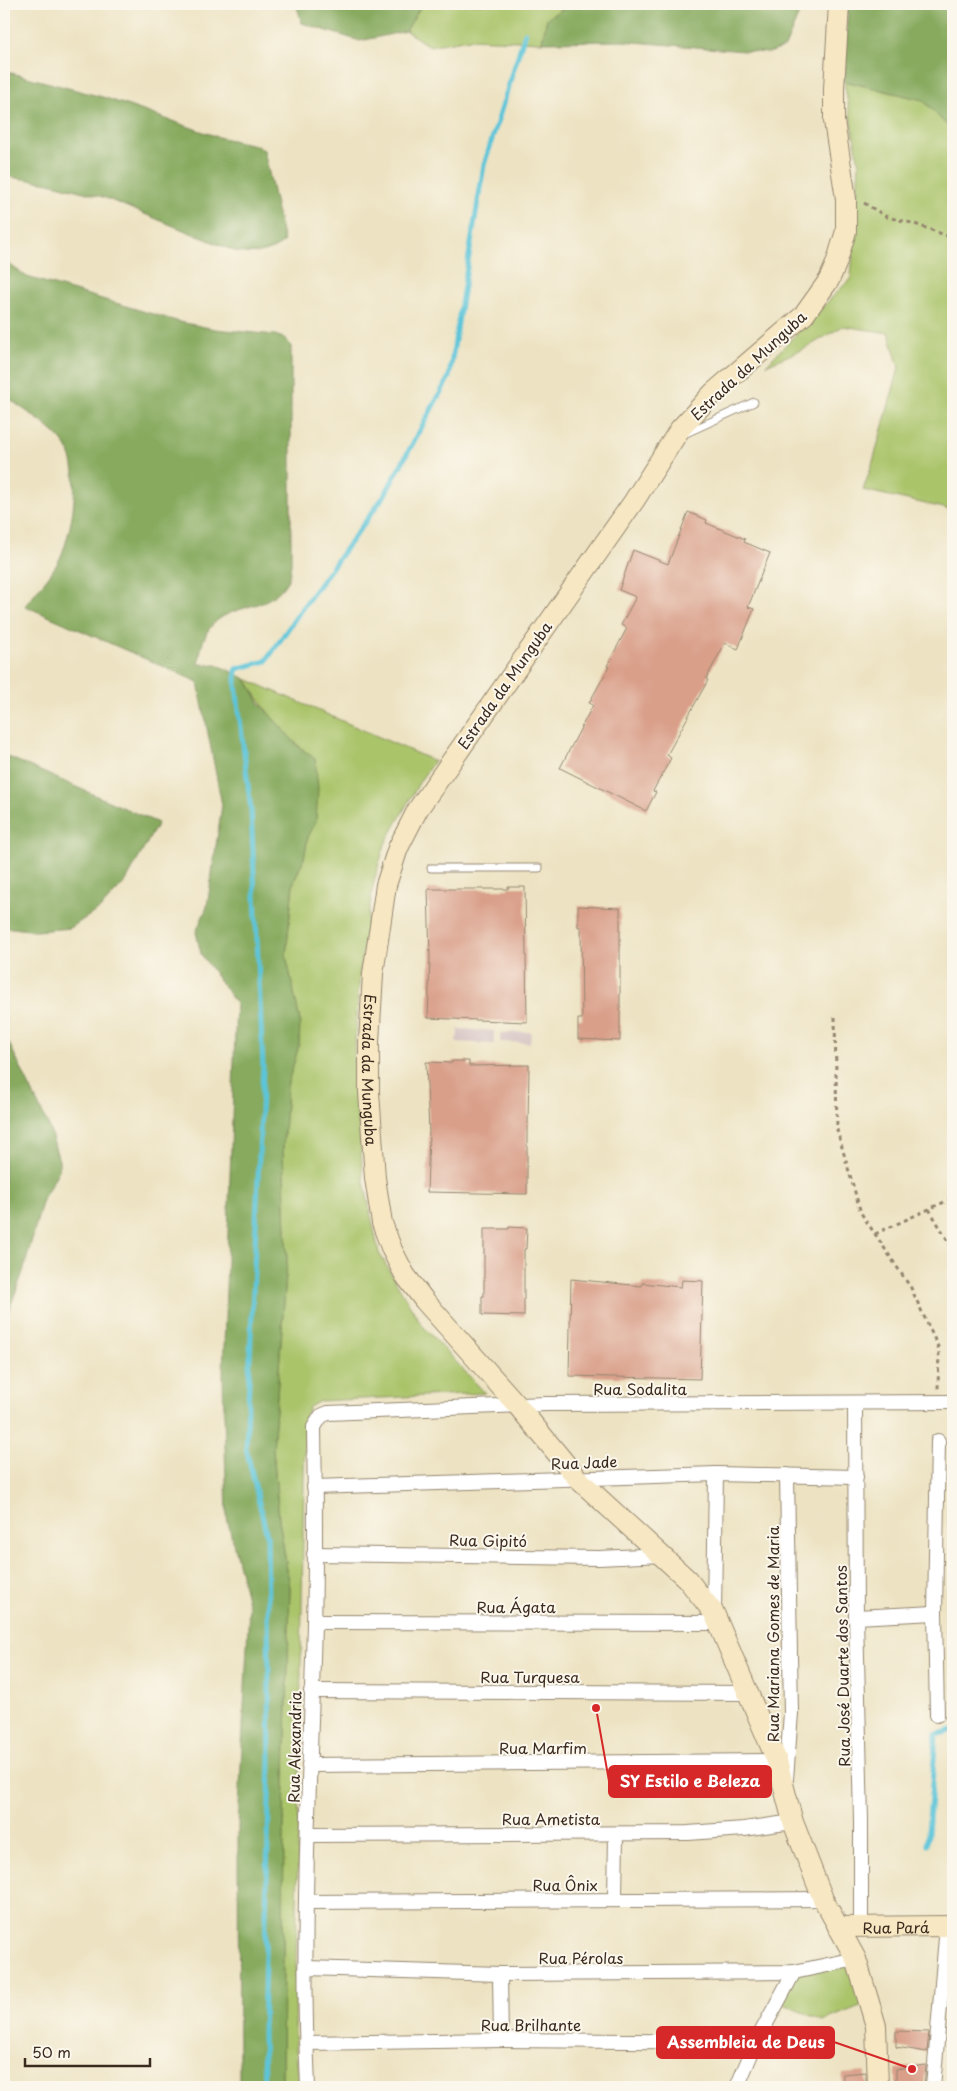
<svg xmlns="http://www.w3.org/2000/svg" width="957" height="2091" viewBox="0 0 957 2091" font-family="'Playpen Sans',sans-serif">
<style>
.industrial{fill:#d2bfc0}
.green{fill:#aac46b;stroke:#727744}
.forest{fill:#87aa5f;stroke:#616a3e}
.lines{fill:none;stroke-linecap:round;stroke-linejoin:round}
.stream{stroke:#5cc5d9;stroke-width:5}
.building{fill:#d99f89}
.lane-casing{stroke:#948670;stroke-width:9}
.street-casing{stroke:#948670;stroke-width:16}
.secondary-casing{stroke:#948670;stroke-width:22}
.path{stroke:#948670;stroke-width:3;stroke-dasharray:4 4;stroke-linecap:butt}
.lane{stroke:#fff;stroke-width:7}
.street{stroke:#fff;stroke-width:14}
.secondary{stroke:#f7e8c3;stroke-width:20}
.labels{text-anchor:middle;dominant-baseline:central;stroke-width:4;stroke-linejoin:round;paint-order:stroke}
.street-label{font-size:15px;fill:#3b2a1e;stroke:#fbf7ec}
.leader{fill:none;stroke:#d62828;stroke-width:2}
.callout-dot{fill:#d62828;stroke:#fbf7ec;stroke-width:2}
.callout{fill:#d62828;stroke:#d62828;stroke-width:2}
.callout-label{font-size:16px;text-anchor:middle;font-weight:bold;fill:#fff}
</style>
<rect width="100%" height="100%" fill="#fbf7ec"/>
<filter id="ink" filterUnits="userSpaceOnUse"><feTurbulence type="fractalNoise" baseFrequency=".02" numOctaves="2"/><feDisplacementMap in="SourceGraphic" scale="10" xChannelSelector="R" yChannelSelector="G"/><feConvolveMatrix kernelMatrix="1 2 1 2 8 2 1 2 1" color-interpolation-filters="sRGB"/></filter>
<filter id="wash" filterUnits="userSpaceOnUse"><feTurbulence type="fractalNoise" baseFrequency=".0096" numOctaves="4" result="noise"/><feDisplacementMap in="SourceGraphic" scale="20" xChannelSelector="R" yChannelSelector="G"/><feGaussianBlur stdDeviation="1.12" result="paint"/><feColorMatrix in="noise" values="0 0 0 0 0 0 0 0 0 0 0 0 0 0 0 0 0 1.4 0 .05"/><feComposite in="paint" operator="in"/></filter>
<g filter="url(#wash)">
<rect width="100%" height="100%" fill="#ede3c3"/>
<g class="industrial">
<polygon points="459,1029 494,1031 494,1044 456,1042"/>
<polygon points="531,1032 530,1043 500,1042 500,1033"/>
</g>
<g class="green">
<polygon points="422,4 571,4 547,18 542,42 469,39 429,46 406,31"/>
<polygon points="844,81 923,100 953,132 953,510 863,490 872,465 899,368 889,333 843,326 806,348 766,365 851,278 859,165"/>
<path d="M246 679 434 761 420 781 385 844 374 881 360 971 354 1059 363 1177 379 1253 421 1324 485 1393 320 1401 309 1407 305 1418 295 2033 299 2087H282L284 1815 290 1588 279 1520 273 1449 287 1261 283 1148 287 1086 299 1045 300 1021 286 956 293 884 304 858 308 837 316 821 315 759C286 738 264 710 246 679Z"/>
<polygon points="856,1959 870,2002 823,2021 777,2001 794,1972"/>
</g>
<g class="forest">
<polygon points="296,4 422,4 406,31 360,41 302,23"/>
<polygon points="571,4 803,4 785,47 769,53 622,41 542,42 547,18"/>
<polygon points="848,4 953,4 953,132 923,100 844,81"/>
<path d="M4 71 106 98 218 137 255 145 264 150 284 242C268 254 256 255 237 252L103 197 49 183 4 176Z"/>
<path d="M4 258 6 262 27 277 180 322 215 329 275 335 286 339 291 346V564C290 570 290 578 286 583 261 622 204 592 199 664L218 665 246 679 260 704 270 715 299 747 315 759 318 788 316 821 308 837 304 858 293 884 286 955 300 1021 299 1045 287 1086 283 1148 287 1261 273 1449 279 1520 290 1588 284 1815 282 2087H239L238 1826 249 1607 227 1518 223 1376 236 1004 201 954 196 932 207 907 222 805 198 682 25 606C35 592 48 579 57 564 72 538 83 472 66 446 53 427 22 409 4 395Z"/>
<polygon points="4,755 158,823 126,881 101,908 70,928 37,931 4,927"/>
<polygon points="4,1005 7,1039 49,1127 59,1161 59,1170 43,1199 23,1272 4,1324"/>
</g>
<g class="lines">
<g class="stream">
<polyline points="927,1845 936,1735 953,1730"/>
<polyline points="264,2087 263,2034 270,1761 267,1536 246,1448 263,1067 251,810 236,686 236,669 266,661 303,607 384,496 449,377 484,165 525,33"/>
</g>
</g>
<g id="blocks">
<g class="building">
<polygon points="688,512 707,520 706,523 745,539 744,542 770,553 748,607 754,609 738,649 725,643 706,679 708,680 667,755 671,758 653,791 656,792 646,811 560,768 593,705 589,703 609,667 607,666 627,628 621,625 636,597 619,590 633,550 668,564"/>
<polygon points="508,887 525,887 527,1022 428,1018 430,958 428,889 508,889"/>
<polygon points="578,906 620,908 620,1041 578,1039 578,1019 582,1019 581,927 578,927"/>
<polygon points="452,1061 469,1061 469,1066 529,1065 528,1125 527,1125 527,1194 427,1192 429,1132 426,1062 452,1063"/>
<polygon points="509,1227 527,1228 526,1249 524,1249 524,1316 482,1315 482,1296 484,1296 484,1229 509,1229"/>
<polygon points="571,1279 642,1286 642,1283 681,1287 682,1280 703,1281 700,1379 569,1376"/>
<polygon points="896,2031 929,2032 927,2052 896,2047"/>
<polygon points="926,2065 924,2087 896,2087 896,2069"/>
<polygon points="866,2072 866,2087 842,2087 843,2074"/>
</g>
</g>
</g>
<g filter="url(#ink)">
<use href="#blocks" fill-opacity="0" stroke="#948670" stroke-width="1"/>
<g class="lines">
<g class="lane-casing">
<g id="lane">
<polyline points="684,434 754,402"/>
<polyline points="431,868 539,868"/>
</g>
</g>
<g class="street-casing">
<g id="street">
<polyline points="855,1404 856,1617 861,1820 861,1927"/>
<polyline points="314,1487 716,1474 856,1477"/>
<polyline points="314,1554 599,1558 662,1555"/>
<polyline points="714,1613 716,1474"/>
<polyline points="856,1617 935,1613"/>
<polyline points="314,1622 717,1623"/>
<polyline points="311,1691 749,1693"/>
<polyline points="937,1715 935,1613 938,1441"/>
<polyline points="309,1765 777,1761"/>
<polyline points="786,1779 791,1713 787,1475"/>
<polyline points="308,1835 688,1833 744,1829 793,1822"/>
<polyline points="615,1900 616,1834"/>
<polyline points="306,1902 823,1899"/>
<polyline points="306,1968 500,1974 794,1972 856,1959"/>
<polyline points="500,1974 501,2040"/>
<polyline points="306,2043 501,2040 756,2042"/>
<path d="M308 2087C301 1933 310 1778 314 1623 316 1558 315 1492 314 1427L321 1416 328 1413 546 1404 953 1402"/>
<polyline points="737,2087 756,2042 794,1972"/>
<polyline points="933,2087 947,1926"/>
</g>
</g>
<g class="secondary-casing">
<g id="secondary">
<path id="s1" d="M839 4 834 88V121L846 199V231L836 264 829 280 804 315 714 392 680 429 634 501 418 809 398 848 386 885 373 974 369 1042V1092L375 1178 382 1223 392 1250 405 1275 424 1300 518 1406 578 1479 687 1579 714 1613 777 1761 793 1822 823 1899 856 1959 876 2026 878 2087"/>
<path id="s2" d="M838 1927 953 1926"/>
</g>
</g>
<g class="path">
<polyline points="864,203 887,217 912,223 953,238"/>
<polyline points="835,1017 837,1130 861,1213 911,1288 939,1349 938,1389"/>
<polyline points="929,1209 953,1249"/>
<polyline points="875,1234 953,1198"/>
</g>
<use href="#lane" class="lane"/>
<use href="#street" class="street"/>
<use href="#secondary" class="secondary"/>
</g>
</g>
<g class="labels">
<g class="street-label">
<text transform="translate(748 365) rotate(-43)">Estrada da Munguba</text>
<text transform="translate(504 685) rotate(-55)">Estrada da Munguba</text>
<text stroke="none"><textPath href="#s1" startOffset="1222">Estrada da Munguba</textPath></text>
<text x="640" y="1388">Rua Sodalita</text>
<text transform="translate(584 1462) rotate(-2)">Rua Jade</text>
<text transform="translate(488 1540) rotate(1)">Rua Gipitó</text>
<text x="516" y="1606">Rua Ágata</text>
<text transform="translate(772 1634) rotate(-90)">Rua Mariana Gomes de Maria</text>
<text transform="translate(842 1666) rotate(-91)">Rua José Duarte dos Santos</text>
<text x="530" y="1676">Rua Turquesa</text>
<text transform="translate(294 1747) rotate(-89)">Rua Alexandria</text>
<text x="543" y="1747">Rua Marfim</text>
<text x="551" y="1818">Rua Ametista</text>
<text x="565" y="1884">Rua Ônix</text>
<text stroke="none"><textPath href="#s2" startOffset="58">Rua Pará</textPath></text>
<text x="581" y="1957">Rua Pérolas</text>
<text x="531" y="2024">Rua Brilhante</text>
</g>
</g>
<path class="leader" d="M596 1708L609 1781M912 2069L834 2042"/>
<g class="callout-dot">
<circle cx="596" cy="1708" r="5"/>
<circle cx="912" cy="2069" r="5"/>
</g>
<g class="callout">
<rect x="609" y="1766" width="162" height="31" rx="5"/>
<rect x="657" y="2027" width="177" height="31" rx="5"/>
</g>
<g class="callout-label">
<text x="690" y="1787">SY Estilo e Beleza</text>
<text x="746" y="2048">Assembleia de Deus</text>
</g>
<rect width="957" height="2091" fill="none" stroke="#fbf7ec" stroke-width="20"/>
<path d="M25 2058v8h125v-8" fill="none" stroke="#3b2a1e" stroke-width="2.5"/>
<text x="32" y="2058" font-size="15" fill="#3b2a1e" stroke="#fbf7ec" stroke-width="4" paint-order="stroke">50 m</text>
</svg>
